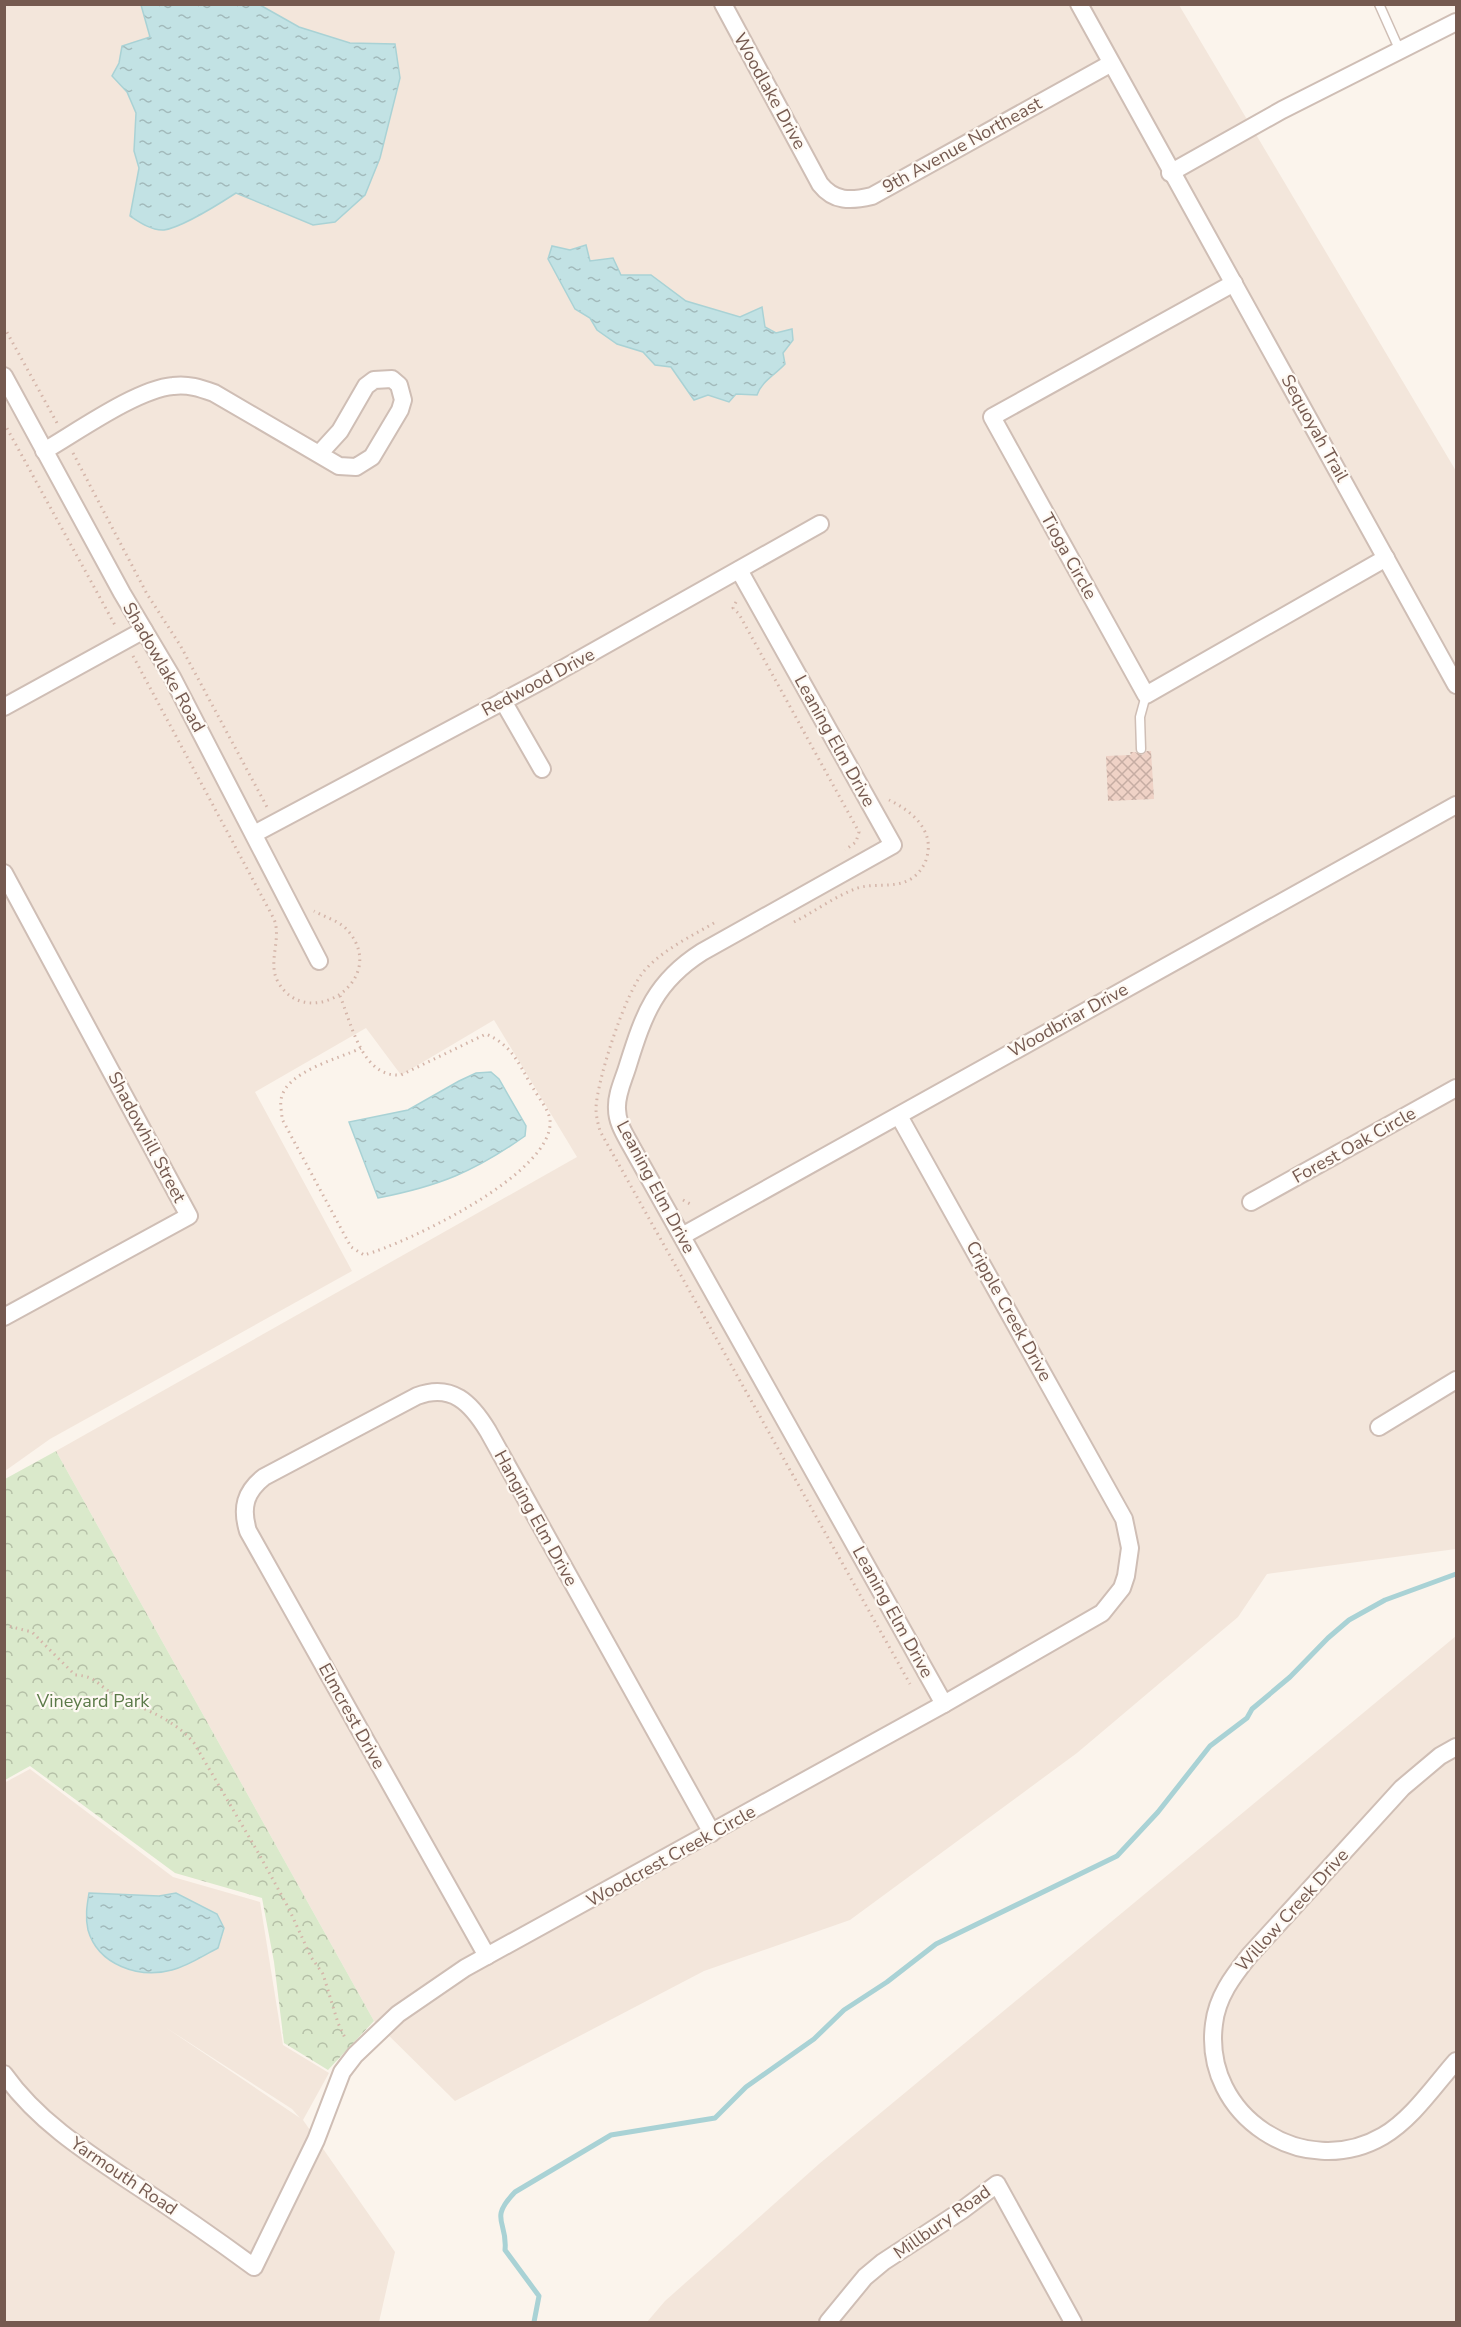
<svg xmlns="http://www.w3.org/2000/svg" width="1461" height="2327" viewBox="0 0 1461 2327" font-family="'Nunito Sans',sans-serif">
<style>
.residential{fill:#f3e6db;fill-rule:evenodd}
.park{fill:url(#park-crowns)}
.water{fill:url(#water-ripples);stroke:#a9d2d5;stroke-width:1.5}
.lines{fill:none;stroke-linecap:round;stroke-linejoin:round}
.stream{stroke:#a9d2d5;stroke-width:5}
.building{fill:url(#building-cross-hatch)}
.lane-casing{stroke:#cfbeb5;stroke-width:11}
.street-casing{stroke:#cfbeb5;stroke-width:20}
.path{stroke:#d4b5a9;stroke-width:3;stroke-dasharray:1.5 4.5;stroke-linecap:butt}
.lane{stroke:#fff;stroke-width:8}
.street{stroke:#fff;stroke-width:16}
.labels{text-anchor:middle;dominant-baseline:central;stroke-width:4.5;stroke-linejoin:round;paint-order:stroke}
.street-label{font-size:18px;fill:#755a50;stroke:#fef9f3}
.park-label{font-size:18px;fill:#5c7a49;stroke:#fef9f3}
</style>
<defs>
<pattern id="park-crowns" width="20" height="18" patternUnits="userSpaceOnUse" patternTransform="scale(1.5)"><rect width="20" height="18" fill="#dae9cb"/><path d="M2 6a3 3 0 1 1 6 0M12 15a3 3 0 1 1 6 0" fill="none" stroke="#b5c0a7"/></pattern>
<pattern id="water-ripples" width="26" height="14" patternUnits="userSpaceOnUse" patternTransform="scale(1.5)"><rect width="26" height="14" fill="#c2e2e4"/><path d="M2 4q2-2 4 0t4 0M15 11q2-2 4 0t4 0" fill="none" stroke="#a2babb"/></pattern>
<pattern id="building-cross-hatch" width="8" height="8" patternUnits="userSpaceOnUse" patternTransform="scale(1.5)"><rect width="8" height="8" fill="#efd2c6"/><path d="M0 0l8 8M0 8l8-8" fill="none" stroke="#c6ada3"/></pattern>
</defs>
<rect width="100%" height="100%" fill="#fbf4ec"/>
<g class="residential">
<polygon points="5,5 1179,5 1456,471 1456,1549 1267,1574 1238,1617 1077,1753 850,1920 704,1971 455,2101 374,2021 56,1451 577,1157 494,1020 401,1075 366,1028 255,1092 352,1271 50,1439 5,1471"/>
<polygon points="1456,1636 1456,2322 647,2322 665,2301 819,2164"/>
<path d="M30 1769 173 1877 260 1902 283 2045 329 2073 303 2120 395 2252 379 2322H5L4 1783ZM165 2027 292 2109 300 2118Z"/>
</g>
<polygon class="park" points="56,1451 374,2021 328,2070 284,2043 274,1962 262,1898 175,1873 30,1766 5,1780 5,1479"/>
<g class="water">
<path d="M260 5 299 27 350 43 395 44 400 78 380 158 365 195 335 222 313 225 236 193C219 204 183 227 164 230 152 231 139 222 130 216L139 168 134 151 136 113 127 92 112 76 119 63 122 46 150 37 141 5Z"/>
<path d="M586 245 590 261 613 258 621 275H651L686 301 740 317 762 307 765 327 776 333 792 329 793 340 783 353 785 364C775 375 762 381 757 395L736 394 729 402 708 395 694 400 671 367 655 365 643 352 617 344 597 330 590 318 575 309 548 259 552 246 570 250Z"/>
<path d="M491 1072 499 1079 526 1126 525 1136C474 1172 439 1186 378 1198L349 1122 408 1110 459 1081 476 1073Z"/>
<path d="M89 1893 159 1896 176 1893 217 1914 224 1928 218 1948C204 1955 188 1966 172 1970 139 1979 98 1965 88 1930 85 1917 87 1905 89 1893Z"/>
</g>
<g class="lines">
<path class="stream" d="M534 2322 539 2296 505 2250C508 2221 488 2220 515 2192L611 2135 715 2118 746 2087 814 2039 844 2010 887 1982 936 1944 1117 1856 1158 1812 1210 1746 1247 1718 1252 1709 1290 1677 1328 1638 1349 1620 1385 1600 1456 1574"/>
</g>
<polygon class="building" points="1147,751 1151,751 1154,799 1108,801 1106,756 1131,755 1130,752 1135,752 1142,755"/>
<g class="lines">
<g class="lane-casing">
<g id="lane">
<polyline points="1379,4 1400,51"/>
<polyline points="1141,749 1140,717 1146,695"/>
</g>
</g>
<g class="street-casing">
<g id="street">
<path d="M723 4 820 184C834 202 851 201 872 196L1110 64"/>
<polyline points="1079,4 1456,685"/>
<polyline points="1170,173 1282,110 1456,22"/>
<polyline points="1234,283 992,417 1146,695 1386,558"/>
<polyline points="4,376 122,593 172,677 319,961"/>
<path d="M44 451C77 432 137 389 173 386 188 384 200 388 214 393L339 466 356 467 372 457 400 410 403 400 399 385 392 379 374 380 366 386 340 431 319 454"/>
<path d="M739 570 893 845 702 952C655 982 644 1014 628 1065 624 1079 616 1094 617 1109 617 1122 624 1133 630 1144L944 1704"/>
<polyline points="503,701 542,769"/>
<polyline points="4,707 144,630"/>
<polyline points="254,834 543,680 820,524"/>
<polyline points="4,873 189,1216 4,1317"/>
<polyline points="1251,1202 1456,1088"/>
<polyline points="682,1236 1456,805"/>
<polyline points="1379,1427 1456,1380"/>
<path d="M1456 1747 1440 1756 1402 1788 1249 1956C1233 1976 1217 1997 1214 2024 1202 2116 1304 2182 1383 2136 1412 2119 1434 2086 1456 2061"/>
<path d="M487 1956 248 1531C241 1508 245 1492 264 1477L417 1396C452 1383 471 1403 488 1431L712 1833"/>
<path d="M4 2074C38 2122 89 2154 137 2186 177 2212 216 2239 254 2267L316 2140 342 2072 355 2055 398 2014 465 1968 944 1704 1102 1613 1122 1588 1126 1576 1130 1548 1124 1519 899 1116"/>
<polyline points="828,2322 865,2277 883,2262 961,2211 997,2184 1073,2322"/>
</g>
</g>
<g class="path">
<polyline points="4,327 57,423"/>
<polyline points="4,423 116,627"/>
<polyline points="73,453 147,594 180,645 267,807"/>
<polyline points="736,602 733,608 739,614 859,832 856,842 845,850"/>
<path d="M133 656 274 919C282 940 267 962 278 982 307 1033 389 981 349 932 341 921 326 918 314 911"/>
<path d="M794 922C814 912 834 897 855 889 872 882 892 889 909 880 917 876 923 868 926 860 936 831 912 811 889 800"/>
<path d="M714 923C690 937 664 949 645 970 626 990 597 1080 596 1108 596 1116 598 1124 600 1131L910 1684"/>
<path d="M340 996C352 1025 362 1078 401 1075L486 1034C513 1046 518 1063 533 1088 538 1097 549 1110 550 1120 555 1173 407 1243 364 1255L351 1247 282 1119C282 1113 280 1106 281 1100 285 1071 339 1059 361 1048"/>
<polyline points="683,1200 692,1205"/>
<path d="M4 1625 32 1632 75 1675C97 1676 98 1686 115 1695 144 1710 172 1717 194 1743L259 1854 289 1909 311 1957 323 1974 338 2023 346 2040"/>
</g>
<use href="#lane" class="lane"/>
<use href="#street" class="street"/>
</g>
<g class="labels">
<g class="street-label">
<text transform="translate(770 91) rotate(61)">Woodlake Drive</text>
<text transform="translate(962 145) rotate(-29)">9th Avenue Northeast</text>
<text transform="translate(1315 428) rotate(61)">Sequoyah Trail</text>
<text transform="translate(1069 556) rotate(61)">Tioga Circle</text>
<text transform="translate(164 667) rotate(60)">Shadowlake Road</text>
<text transform="translate(538 682) rotate(-28)">Redwood Drive</text>
<text transform="translate(835 741) rotate(61)">Leaning Elm Drive</text>
<text transform="translate(1068 1020) rotate(-29)">Woodbriar Drive</text>
<text transform="translate(147 1137) rotate(62)">Shadowhill Street</text>
<text transform="translate(1354 1145) rotate(-29)">Forest Oak Circle</text>
<text transform="translate(656 1187) rotate(62)">Leaning Elm Drive</text>
<text transform="translate(1009 1311) rotate(61)">Cripple Creek Drive</text>
<text transform="translate(536 1518) rotate(61)">Hanging Elm Drive</text>
<text transform="translate(893 1612) rotate(61)">Leaning Elm Drive</text>
<text transform="translate(352 1716) rotate(61)">Elmcrest Drive</text>
<text transform="translate(671 1856) rotate(-29)">Woodcrest Creek Circle</text>
<text transform="translate(1292 1910) rotate(-48)">Willow Creek Drive</text>
<text transform="translate(124 2176) rotate(34)">Yarmouth Road</text>
<text transform="translate(942 2222) rotate(-35)">Millbury Road</text>
</g>
<g class="park-label">
<text x="93" y="1701">Vineyard Park</text>
</g>
</g>
<rect width="1461" height="2327" fill="none" stroke="#755a50" stroke-width="12"/>
</svg>
